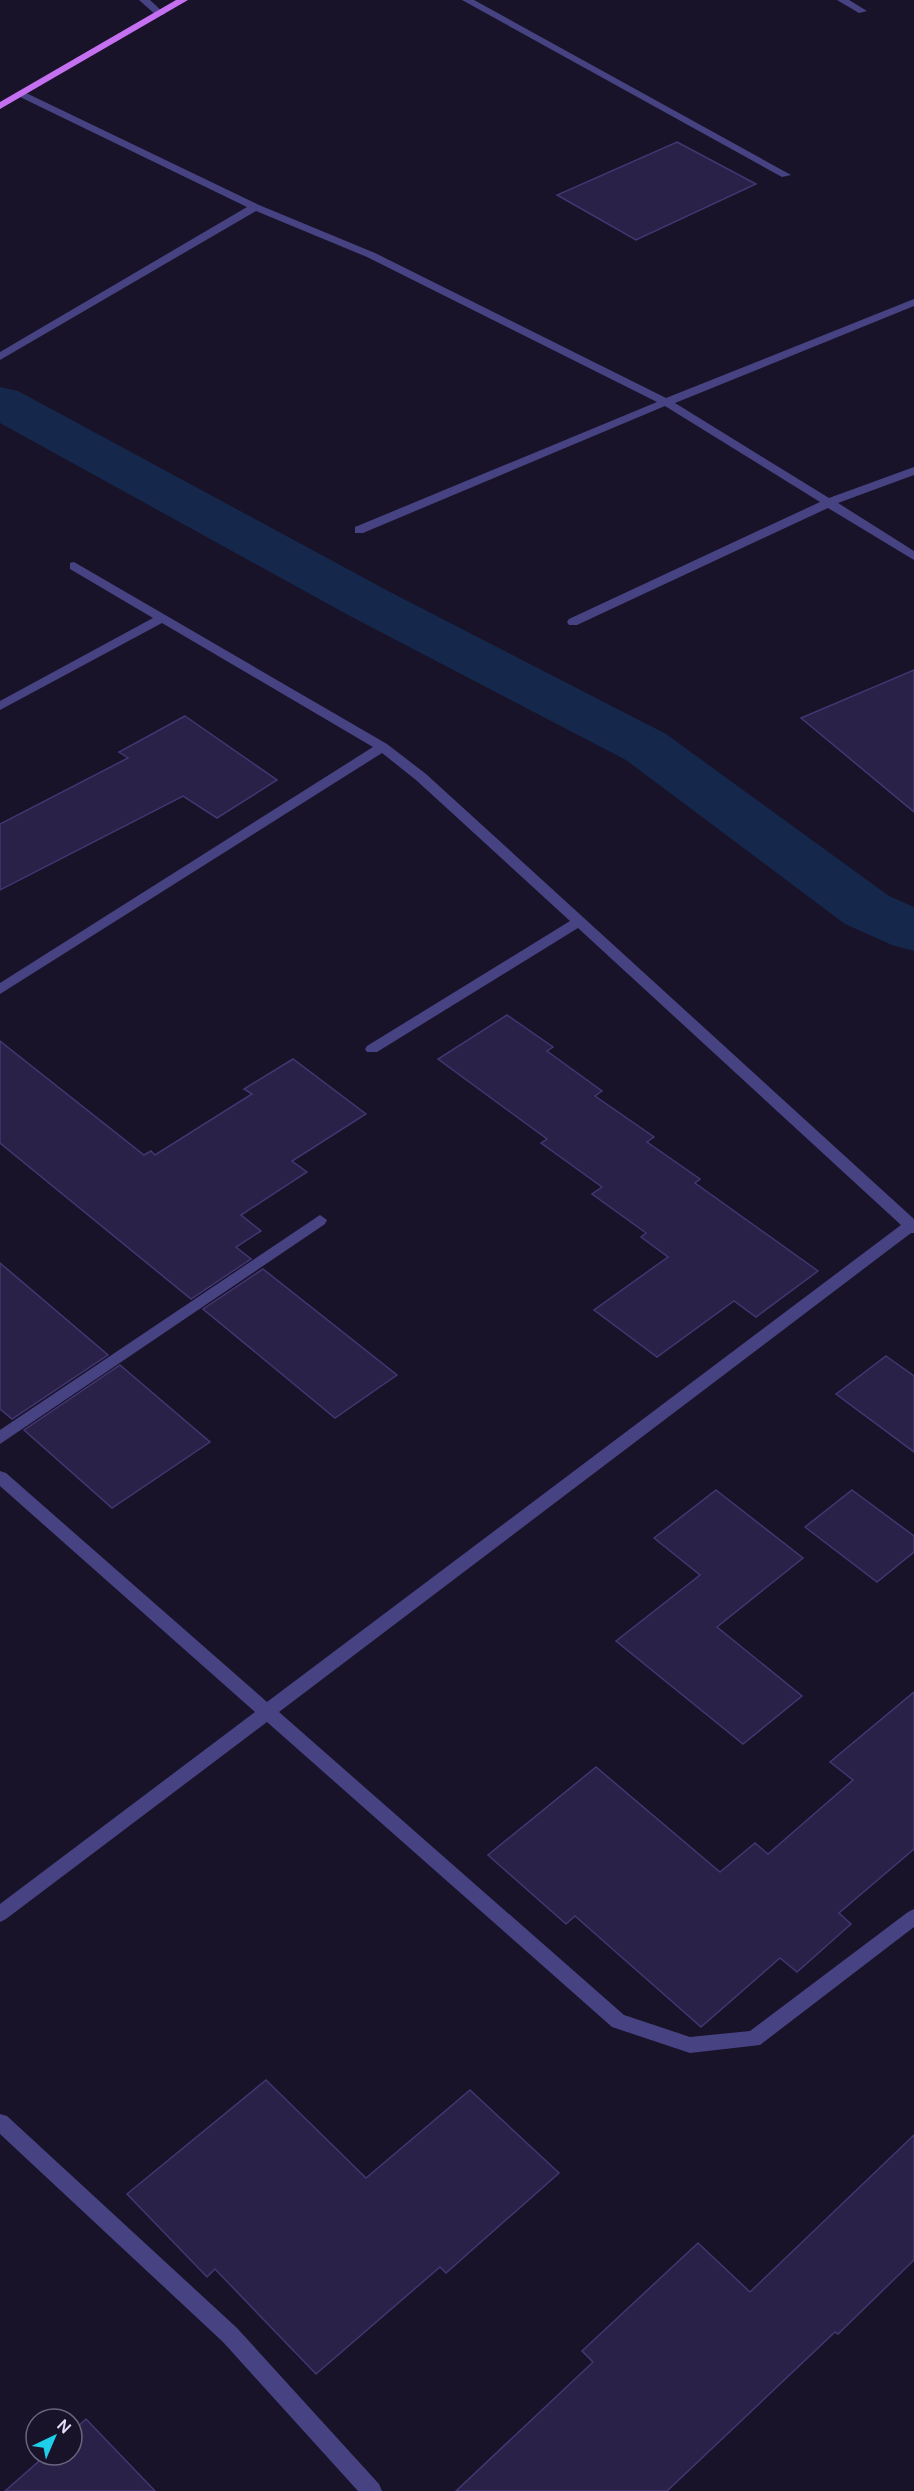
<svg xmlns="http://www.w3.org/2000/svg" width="914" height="2491" viewBox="0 0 914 2491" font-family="Manrope,sans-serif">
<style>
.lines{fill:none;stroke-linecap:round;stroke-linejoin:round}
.canal{fill:#15284c;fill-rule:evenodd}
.building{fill:#2a2148;stroke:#433672;stroke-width:1.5}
.service{fill:#474383;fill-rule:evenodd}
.minor{fill:#474383;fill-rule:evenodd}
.primary{fill:#c570f1;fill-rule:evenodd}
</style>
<rect width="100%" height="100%" fill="#181329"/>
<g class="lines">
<polygon class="canal" points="0,387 18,391 390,592 666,734 889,896 914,907 914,951 892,945 845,924 626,760 350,616 0,423"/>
</g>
<g class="building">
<polygon points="677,142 756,184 636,240 557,195"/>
<polygon points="914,670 914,812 801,718"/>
<polygon points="185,716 277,780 217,818 183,796 0,890 0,824 128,758 119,752"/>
<polygon points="507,1015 553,1047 547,1051 602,1091 595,1096 654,1137 647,1142 700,1179 695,1183 818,1271 756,1317 734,1301 657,1357 594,1310 668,1257 641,1237 646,1233 592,1194 602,1187 541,1143 547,1139 438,1059"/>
<polygon points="0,1041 144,1155 151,1151 155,1155 252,1094 244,1089 293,1059 366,1114 292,1161 307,1172 241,1215 261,1231 236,1247 251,1259 191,1299 0,1143"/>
<polygon points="0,1263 108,1355 12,1419 0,1409"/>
<polygon points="263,1269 397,1375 335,1418 203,1309"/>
<polygon points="886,1356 914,1376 914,1452 836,1394"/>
<polygon points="120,1365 210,1442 112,1508 24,1430"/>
<polygon points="716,1490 803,1558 717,1627 802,1696 743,1744 616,1641 700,1575 654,1538"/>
<polygon points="852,1490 914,1536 914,1552 877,1582 805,1527"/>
<polygon points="914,1692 914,1849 839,1913 851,1924 797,1972 780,1958 701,2027 575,1916 566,1924 488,1855 596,1767 720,1872 755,1843 768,1854 853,1780 830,1762"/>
<polygon points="266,2080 366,2178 470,2090 559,2173 446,2273 440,2267 316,2374 215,2269 207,2277 127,2194"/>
<polygon points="914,2135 914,2260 838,2334 835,2332 667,2491 456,2491 593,2362 582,2351 698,2243 750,2292"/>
<polygon points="86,2419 155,2491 5,2491 46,2455 72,2455 72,2432"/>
</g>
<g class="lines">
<g class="service">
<polygon points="462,0 474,0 791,175 782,177"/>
<polygon points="837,0 849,0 867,11 859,13"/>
</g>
<g class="minor">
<polygon points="139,0 150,0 165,14 157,16"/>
<polygon points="22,91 259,205 375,253 666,398 914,299 914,306 675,403 829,498 914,467 914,475 838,503 914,551 914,560 828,508 577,625 569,625 567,622 569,619 820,502 665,406 363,533 355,533 355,527 657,402 367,257 256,211 0,360 0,352 247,207 18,96 18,92"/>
<polygon points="74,562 387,744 426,774 914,1219 914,1233 911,1233 279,1712 624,2015 690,2037 750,2031 908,1912 914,1909 914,1927 760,2045 690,2053 612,2027 267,1722 6,1919 0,1922 0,1904 255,1712 0,1486 0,1471 6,1473 267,1702 901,1225 578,928 377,1052 367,1052 365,1049 367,1046 570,921 416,780 382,753 0,994 0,983 373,747 162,623 0,710 0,701 153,618 70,569 70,563"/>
<polygon points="320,1215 327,1220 325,1224 0,1444 0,1430"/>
<polygon points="0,2114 7,2116 237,2328 379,2484 382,2491 358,2491 223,2342 0,2134"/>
</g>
<polygon class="primary" points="176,0 188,0 0,109 0,102"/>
</g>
<g transform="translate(54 2437) rotate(44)"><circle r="28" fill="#181329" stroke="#69657d" stroke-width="1.5"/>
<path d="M0-4.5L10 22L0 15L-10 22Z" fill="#1dcfe9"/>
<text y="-9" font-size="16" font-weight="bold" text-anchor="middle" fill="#e3dffc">N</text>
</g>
</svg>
